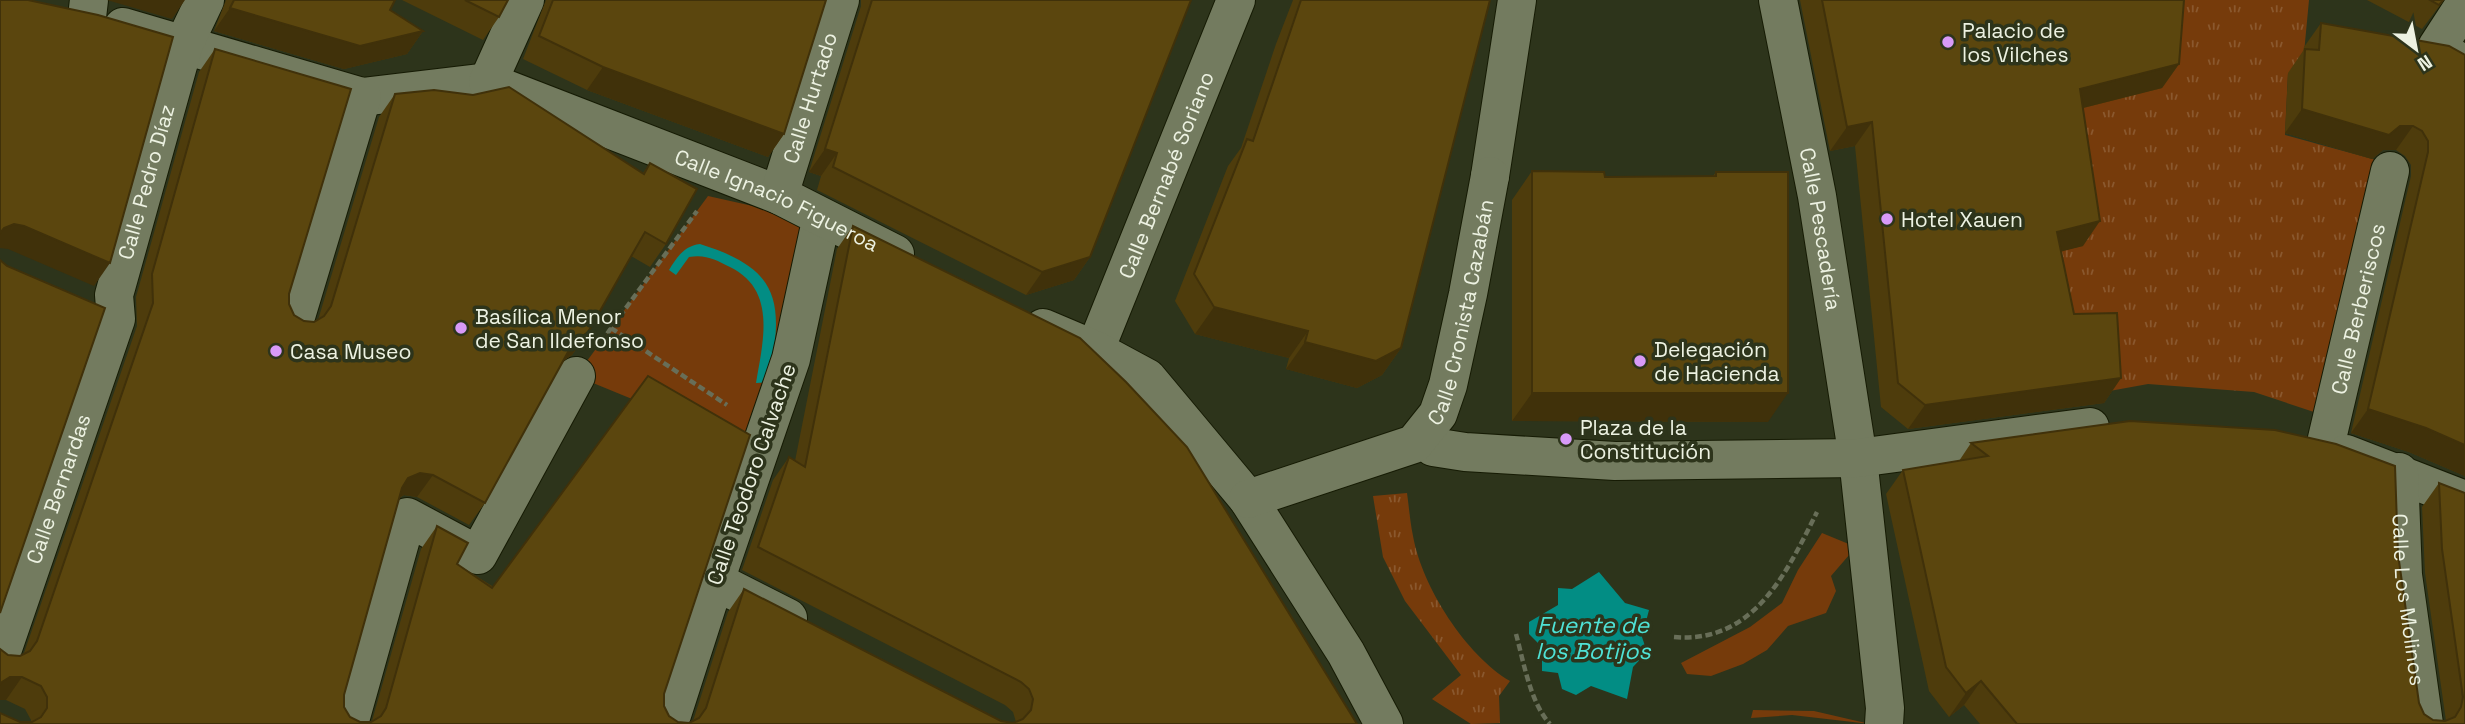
<svg xmlns="http://www.w3.org/2000/svg" width="2465" height="724" viewBox="0 0 2465 724" font-family="'Space Grotesk',sans-serif">
<style>
.grass{fill:url(#grass-tufts)}
.green{fill:#763b0b}
.water{fill:#028d84}
.lines{fill:none;stroke-linecap:round;stroke-linejoin:round}
.pedestrian-casing{stroke:#161b04;stroke-width:40}
.minor-casing{stroke:#161b04;stroke-width:40}
.path{stroke:#686e58;stroke-width:4.5;stroke-dasharray:7 3.5;stroke-linecap:butt}
.pedestrian{stroke:#737b5f;stroke-width:38}
.minor{stroke:#737b5f;stroke-width:38}
.wall{fill:#4e3c0c}
.shaded-wall{fill:#40310a}
.building{fill:#5b460e;stroke:#40310a;stroke-width:2}
.poi-dot{fill:#d89af8;stroke:#2d341b;stroke-width:2.5}
.labels{text-anchor:middle;dominant-baseline:central;stroke-width:7;stroke-linejoin:round;paint-order:stroke}
.poi-label{font-size:21px;fill:#edf2e2;stroke:#2d341b;text-anchor:start}
.street-label{font-size:21px;fill:#edf2e2;stroke:#2d341b}
.water-label{font-size:23px;font-style:italic;fill:#4fe2d6;stroke:#2d341b}
</style>
<defs>
<pattern id="grass-tufts" width="24" height="20" patternUnits="userSpaceOnUse" patternTransform="scale(1.75)"><rect width="24" height="20" fill="#763b0b"/><path d="M3 7l-1-3M5 7V3M7 7l1-3M15 17l-1-3M17 17v-4M19 17l1-3" fill="none" stroke="#8a582e"/></pattern>
</defs>
<rect width="100%" height="100%" fill="#2d341b"/>
<g class="grass">
<polygon points="2169,0 2309,0 2302,74 2288,73 2285,135 2376,160 2320,414 2254,392 2148,384 2104,392 2057,338 2040,257 2063,113"/>
<path d="M1407 493C1409 507 1410 522 1413 536 1422 587 1466 655 1510 681L1499 696 1500 723 1471 724 1432 699 1461 675 1405 601 1383 557 1373 496Z"/>
</g>
<g class="green">
<polygon points="708,196 821,221 751,474 632,399 576,376"/>
<polygon points="1822,533 1856,547 1831,576 1836,591 1826,613 1788,626 1767,650 1743,664 1711,676 1687,674 1681,663 1750,627 1782,603 1798,570"/>
<polygon points="1753,710 1814,711 1870,724 1792,715 1751,718"/>
</g>
<g class="water">
<path d="M700 244C783 270 783 303 769 382L756 383C763 341 777 290 730 267 716 260 706 254 689 257L676 275 669 270C677 257 684 246 700 244Z"/>
<polygon points="1599,572 1625,603 1649,610 1642,637 1647,652 1633,667 1627,699 1591,686 1576,695 1562,689 1558,673 1542,671 1542,647 1529,634 1529,622 1558,605 1558,588 1572,589"/>
</g>
<g class="lines">
<g class="pedestrian-casing">
<g id="pedestrian">
<path id="s1" d="M1778 0 1817 196 1858 458 1885 708 1884 724"/>
<polyline points="2465,4 2437,47 2465,66"/>
<polyline points="1490,176 1517,0"/>
<path id="s2" d="M1095 350 1236 0"/>
<polyline points="1433,447 1465,452 1615,461 1858,458 2090,427"/>
<path id="s3" d="M2325 447 2390 171"/>
<polyline points="2346,454 2465,500"/>
<path id="s4" d="M2399 472 2403 575 2424 724"/>
<polyline points="715,581 791,359 821,221"/>
<polyline points="349,724 407,517 478,555 576,376"/>
</g>
</g>
<g class="minor-casing">
<g id="minor">
<polyline points="87,17 89,0"/>
<path id="s5" d="M123 27 362 97 488 82 779 195 895 254"/>
<polyline points="488,82 525,0"/>
<path id="s6" d="M779 195 840 0"/>
<polyline points="294,323 362,97"/>
<polyline points="1043,328 1095,350 1147,378 1248,499 1346,653 1384,724"/>
<path id="s7" d="M1248 499 1414 444 1438 414 1448 385 1468 294 1490 176"/>
<path id="s8" d="M0 657 116 319 114 295 184 44 205 0"/>
<polyline points="669,724 715,581 788,618"/>
</g>
</g>
<g class="path">
<polyline points="611,328 727,405"/>
<polyline points="601,342 697,211"/>
<path d="M1516 634C1524 663 1530 702 1550 724"/>
<path d="M1674 637C1754 644 1787 572 1817 512"/>
</g>
<use href="#pedestrian" class="pedestrian"/>
<use href="#minor" class="minor"/>
</g>
<g class="wall">
<polygon points="226,0 395,0 390,10 423,31 407,54 344,69 214,31"/>
<polygon points="402,0 508,0 499,17 483,40"/>
<polygon points="546,0 826,0 784,134 768,157 587,90 523,59"/>
<polygon points="861,0 1191,0 1090,257 1074,280 1026,295 817,190 821,176 809,172 861,6"/>
<polygon points="1293,0 1490,0 1401,348 1382,375 1357,388 1286,369 1289,358 1195,334 1175,301 1228,166 1241,148 1276,44"/>
<polygon points="1800,0 2184,0 2179,64 2162,88 2083,108 2083,246 2061,251 2074,314 2121,378 2104,403 1908,429 1881,407 1855,146 1830,151"/>
<polygon points="2367,0 2444,0 2422,29"/>
<polygon points="2321,23 2465,55 2465,476 2409,452 2351,433 2411,176 2411,165 2405,156 2396,150 2383,150 2372,159 2285,133 2288,73 2303,51 2304,47"/>
<polygon points="215,49 289,294 289,304 294,315 304,321 314,322 318,320 379,117 395,94 643,173 650,163 666,244 650,267 631,256 588,332 572,355 562,362 485,503 469,525 417,497 404,495 399,498 344,695 344,707 350,717 360,722 372,721 421,549 437,526 457,564 664,694 664,706 669,716 678,722 689,723 693,721 728,612 744,589 1001,721 1013,723 1016,722 1013,712 1005,705 742,570 773,480 789,457 795,461 837,249 853,226 1357,724 0,724 1,714 20,722 31,722 31,720 25,709 6,700 0,700 0,649 8,655 20,656 24,653 137,326 136,297 199,72"/>
<polygon points="1532,171 1605,177 1713,176 1716,172 1768,422 1512,421 1512,200"/>
<polygon points="1971,443 2398,554 2419,703 2424,714 2433,720 2446,721 2425,573 2422,507 2439,483 2465,724 1980,724 1964,705 1949,717 1929,691 1886,494 1903,470 1959,461"/>
</g>
<g class="shaded-wall">
<polygon points="107,0 185,0 172,19"/>
<polygon points="230,8 423,31 407,54 344,69 214,31"/>
<polygon points="2179,64 2162,88 2063,113 2080,89"/>
<polygon points="603,67 784,134 768,157 587,90"/>
<polygon points="2302,109 2400,126 2413,126 2396,150 2383,150 2372,159 2285,133"/>
<polygon points="1872,122 1855,146 1830,151 1847,127"/>
<polygon points="825,149 837,153 821,176 809,172"/>
<polygon points="2100,221 2083,246 2040,257 2057,232"/>
<polygon points="14,224 24,226 110,263 94,286 8,249 0,248 0,233 4,228"/>
<polygon points="1090,257 1074,280 1026,295 1042,272"/>
<polygon points="1214,307 1308,331 1289,358 1195,334"/>
<polygon points="588,332 572,355 557,365 573,343"/>
<polygon points="1305,342 1401,348 1382,375 1357,388 1286,369"/>
<polygon points="2121,378 2104,403 1908,429 1925,405"/>
<polygon points="1532,393 1788,393 1768,422 1512,421"/>
<polygon points="2368,409 2426,428 2465,445 2465,476 2409,452 2351,433"/>
<polygon points="420,473 433,475 417,497 404,495 392,501 408,478"/>
<polygon points="10,677 22,677 6,700 0,700 0,684 2,682"/>
<polygon points="1981,681 1964,705 1949,717 1966,693"/>
</g>
<g class="building">
<polygon points="0,0 28,0 98,15 173,37 110,263 24,226 14,224 4,228 0,233"/>
<polygon points="234,0 395,0 390,10 423,31 360,46 230,8"/>
<polygon points="465,0 508,0 499,17"/>
<polygon points="553,0 826,0 784,134 603,67 539,36"/>
<polygon points="872,0 1191,0 1090,257 1042,272 833,167 837,153 825,149"/>
<polygon points="1301,0 1490,0 1401,348 1376,361 1305,342 1308,331 1214,307 1194,274 1247,139 1253,141"/>
<polygon points="1822,0 2184,0 2179,64 2080,89 2100,221 2057,232 2074,314 2117,313 2121,378 1925,405 1898,383 1872,122 1847,127"/>
<polygon points="2430,0 2443,0 2439,5"/>
<polygon points="2321,23 2449,46 2465,55 2465,445 2426,428 2368,409 2428,152 2428,141 2422,131 2413,126 2400,126 2389,135 2302,109 2305,49 2319,50"/>
<polygon points="215,49 351,89 289,294 289,304 294,315 304,321 314,322 324,316 331,306 395,94 434,90 473,95 509,87 644,174 650,163 697,189 666,244 645,232 588,332 573,343 485,503 433,475 420,473 408,478 402,488 344,695 344,707 350,717 360,722 371,722 381,716 386,708 437,526 468,543 457,564 492,588 648,376 750,435 664,694 664,706 669,716 678,722 689,723 699,718 706,708 744,589 1001,721 1013,723 1023,719 1031,710 1033,699 1029,689 1021,682 758,547 789,457 805,467 853,226 1080,338 1126,382 1187,447 1357,724 0,724 0,713 20,722 32,722 41,717 47,708 47,697 41,686 22,677 10,677 2,682 0,684 0,649 8,655 20,656 30,651 37,641 153,303 152,274"/>
<polygon points="1532,171 1604,172 1605,177 1716,176 1716,172 1788,172 1788,393 1532,393"/>
<polygon points="0,260 7,266 105,308 0,613"/>
<polygon points="2130,421 2275,430 2336,444 2395,466 2398,554 2419,703 2424,714 2433,720 2445,721 2455,717 2461,707 2463,697 2442,549 2439,483 2465,493 2465,724 2017,724 1981,681 1966,693 1946,667 1903,470 1988,456 1971,443"/>
</g>
<g class="poi-dot">
<circle cx="1948" cy="42" r="7"/>
<circle cx="1887" cy="219" r="7"/>
<circle cx="461" cy="328" r="7"/>
<circle cx="276" cy="351" r="7"/>
<circle cx="1640" cy="361" r="7"/>
<circle cx="1566" cy="439" r="7"/>
</g>
<g class="labels">
<g class="poi-label">
<text x="1962" y="30">Palacio de<tspan x="1962" dy="24">los Vilches</tspan></text>
<text x="1901" y="219">Hotel Xauen</text>
<text x="475" y="316">Basílica Menor<tspan x="475" dy="24">de San Ildefonso</tspan></text>
<text x="1654" y="349">Delegación<tspan x="1654" dy="24">de Hacienda</tspan></text>
<text x="290" y="351">Casa Museo</text>
<text x="1580" y="427">Plaza de la<tspan x="1580" dy="24">Constitución</tspan></text>
</g>
<g class="street-label">
<text stroke="none"><textPath href="#s6" startOffset="102">Calle Hurtado</textPath></text>
<text stroke="none"><textPath href="#s2" startOffset="189">Calle Bernabé Soriano</textPath></text>
<text stroke="none"><textPath href="#s8" startOffset="499">Calle Pedro Díaz</textPath></text>
<text stroke="none"><textPath href="#s5" startOffset="688">Calle Ignacio Figueroa</textPath></text>
<text stroke="none"><textPath href="#s1" startOffset="233">Calle Pescadería</textPath></text>
<text stroke="none"><textPath href="#s3" startOffset="142">Calle Berberiscos</textPath></text>
<text stroke="none"><textPath href="#s7" startOffset="318">Calle Cronista Cazabán</textPath></text>
<text transform="translate(751 474) rotate(-71)">Calle Teodoro Calvache</text>
<text stroke="none"><textPath href="#s8" startOffset="178">Calle Bernardas</textPath></text>
<text stroke="none"><textPath href="#s4" startOffset="128">Calle Los Molinos</textPath></text>
</g>
<g class="water-label">
<text x="1593" y="625">Fuente de<tspan x="1593" dy="26">los Botijos</tspan></text>
</g>
</g>
<g transform="translate(2416 49) rotate(148)" stroke="#2d341b" stroke-width="5" paint-order="stroke">
<path d="M0-5L12 26L0 18L-12 26Z" fill="#edf2e2"/>
<text y="-10" font-size="19" font-weight="bold" text-anchor="middle" fill="#edf2e2">N</text>
</g>
</svg>
